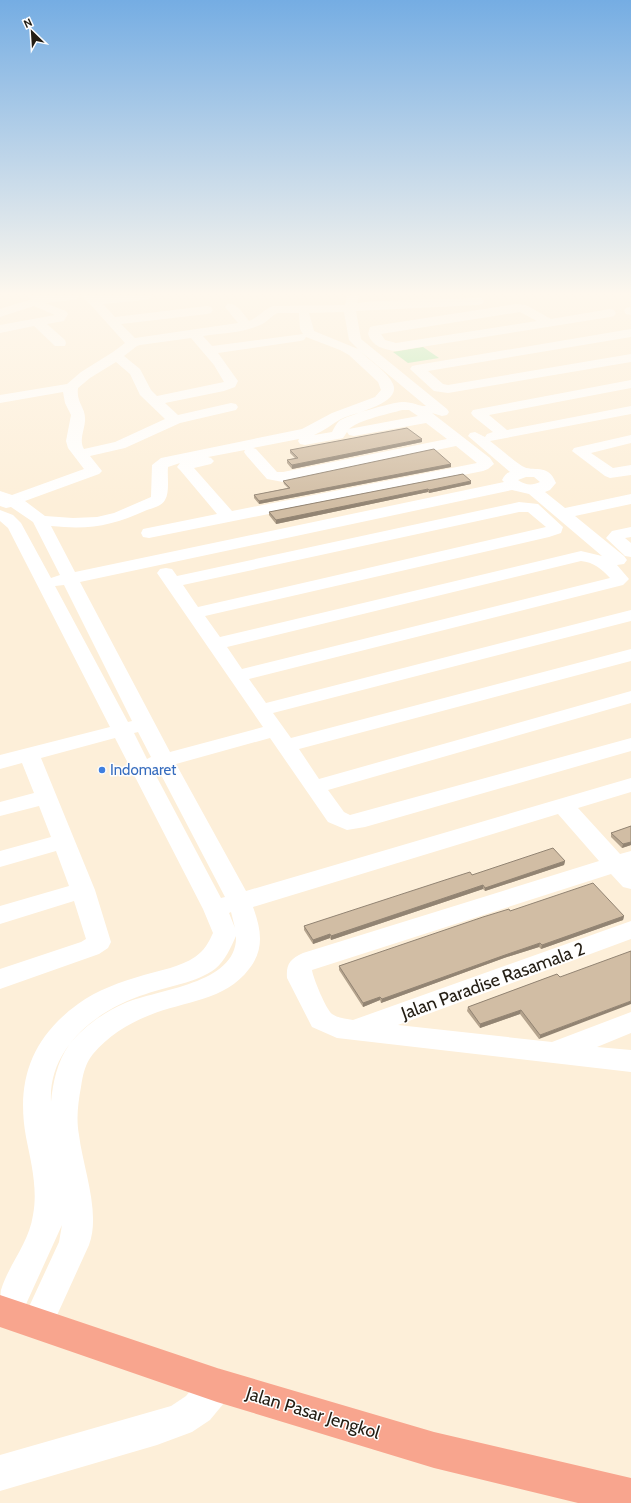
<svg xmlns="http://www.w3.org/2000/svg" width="631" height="1503" viewBox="0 0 631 1503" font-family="Cabin,sans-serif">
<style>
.green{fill:#b0e8ac}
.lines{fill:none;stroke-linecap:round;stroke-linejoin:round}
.minor{fill:#fff;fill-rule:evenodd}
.major{fill:#f8a58e;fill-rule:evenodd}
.wall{fill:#b4a38d}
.shaded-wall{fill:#928473}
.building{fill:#d1bda4;stroke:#928473}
.shop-dot{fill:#3f7fe0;stroke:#fefefe;stroke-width:1.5}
.labels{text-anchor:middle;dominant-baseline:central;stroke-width:3;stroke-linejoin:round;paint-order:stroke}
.shop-label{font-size:15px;fill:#366cbe;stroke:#fefefe;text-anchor:start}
.near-street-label{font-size:18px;fill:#231d13;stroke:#fefefe}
</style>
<rect width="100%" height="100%" fill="#fdefd9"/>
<polygon class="green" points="423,347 439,358 408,363 393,352"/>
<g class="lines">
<g class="minor">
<polygon points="28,296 79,296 77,299 73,300 45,303 66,311 68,314 64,321 47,324 65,340 66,343 65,346 55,346 34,326 0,333 0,325 55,315 34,306 0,317 0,309 32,299"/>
<path d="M81 296H151L149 299 145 300 103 304 115 317 207 306 211 307 213 310 211 313 207 314 121 324 135 338 238 323 225 307 227 304C237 302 243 314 249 321 259 317 263 310 273 306L345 305 347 296H359L357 303 376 301 482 298 484 301 482 304 478 305 356 311 361 339 447 409 449 412 447 415 442 416 432 413 490 458 494 464 488 469 483 471 149 538 143 537 141 533 143 529 217 514 180 470 177 467 180 463 168 467C167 476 170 492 165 500 162 506 153 508 147 510 111 526 90 530 51 526L75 572 504 482 502 480C504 476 506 473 510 472L468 436 470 433 475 432 485 437 487 434 493 432 473 416 471 413 473 410 631 380V388L489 415 507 430 631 406V414L490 441C501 449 511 459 522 466 533 473 548 462 556 483L550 490 545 492 565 508 631 494V504L575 516 624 556 627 560 624 564 617 565 629 579 623 585 249 679 266 703 631 610V621L273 713 291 738 631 649V661L299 749 319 779 631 691V703L328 790 344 812 350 815 631 738V751L365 827 347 830 328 822 270 738 176 764 246 891 631 778V792L578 808 620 854 631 851V889L623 887 611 874 312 970C313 978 326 1009 332 1014 338 1018 346 1019 353 1020L631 921V939L398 1025 552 1042 631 1012V1033L597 1047 631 1050V1072L337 1038 312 1027 287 978C286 964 290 959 303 953L599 861 558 814 253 907C261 929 265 949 249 969 225 1001 184 1001 150 1015 129 1023 108 1036 93 1054 85 1064 83 1074 81 1087 78 1103 76 1119 79 1135 83 1168 101 1213 89 1245L48 1335 37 1339 26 1335 21 1324 59 1242 62 1225 17 1324 6 1328 0 1326C0 1315 0 1300 1 1290 9 1264 29 1243 33 1215 38 1189 31 1162 26 1137 16 1082 31 1038 78 1004 97 990 120 982 144 975 161 970 180 967 195 957 204 951 209 942 213 933L203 909 115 738 41 758 95 890 111 942 108 948 99 954 0 989V969L81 942 86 939 74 901 0 924V906L69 886 56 851 0 867V851L51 837 39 806 0 816V802L34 793 22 763 0 769V755L110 727 8 528 0 521V510L13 515 21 523 51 578 60 575 33 522 11 507 6 508 0 506V491L12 495 84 469 68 448 66 441 71 415 65 403 63 392 0 403V395L67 384 81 372 113 352 125 343 90 304ZM344 312 349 340 358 349 314 331 309 313ZM278 313H299L300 329 303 334 212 346 203 336C222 333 243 333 260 325 268 322 271 315 278 313ZM306 337 340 350 349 355 378 382 381 390 375 397 332 413 302 429 161 458 152 465 151 497 114 513 97 517 73 518 45 516 25 501 99 474 102 471 90 456 125 448 180 423 236 410 238 407 236 404 231 403 178 415 165 403 224 391 235 387 238 381 218 353 300 341 304 340ZM191 338 214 365 224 382 157 396 151 390 140 369 124 356 137 346 140 345ZM360 351 426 406C421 407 411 401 402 402 390 403 348 415 339 421 336 424 334 428 332 432L314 435C324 431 332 424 341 419 353 413 402 404 393 384 388 372 370 361 360 351ZM116 362 130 374 140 395 165 419 115 442 84 449C78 439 86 428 85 418 85 407 76 402 78 388L90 378ZM402 410H409L418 416 354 428 349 429 347 432C352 421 389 414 402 410ZM426 423 447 439 283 472H277L256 449 253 448 299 439 298 441 300 444 305 445 343 438 347 432 349 435 354 436ZM456 446 477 463 232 511 194 468 211 464 214 461 211 458 208 457 245 450 244 452 246 455 267 479 283 482ZM526 477H534L540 482C532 486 525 485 518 480ZM512 490 529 494 602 556 581 551 220 637 205 616 549 537 561 533 563 527 538 504 519 502 177 576 172 569 166 568 160 569 157 573 263 727 170 752 80 582ZM519 512H528L546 527 198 607 183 585ZM581 561C593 562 602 569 610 578L242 669 227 647ZM64 585 132 721 128 722 55 586ZM138 732 151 757 147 759 134 733ZM158 769 225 897 221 898 153 770ZM231 912 235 928 229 913ZM236 936C238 984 158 989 125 1003 104 1012 83 1027 69 1045 57 1062 53 1082 51 1102 48 1047 98 1009 146 994 168 986 196 983 215 969 225 961 231 947 236 936Z"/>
<path d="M516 304 526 305 551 319 610 309 614 310 616 313 614 316 610 317 396 351C384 350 372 346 368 334L370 327 374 326ZM520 312 537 321 396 343 385 340 381 334Z"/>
<polygon points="630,307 631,315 626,314 624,311 626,308"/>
<polygon points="631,329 631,337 428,371 443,384 448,385 631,354 631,362 448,393 434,391 410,369 412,366 417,365"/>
<polygon points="631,435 631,443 591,453 613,468 631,465 631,475 610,478 605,476 572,451 574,448"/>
<polygon points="631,527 631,537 625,538 631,543 631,557 625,556 606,538 612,531"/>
<polygon points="217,1368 229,1373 234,1385 229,1397 210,1420 192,1432 157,1445 0,1491 0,1455 171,1406 186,1396 205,1373"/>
</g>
<polygon class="major" points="0,1295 217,1368 434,1432 631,1478 631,1503 578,1503 434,1468 217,1402 0,1327"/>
</g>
<g class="wall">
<polygon points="422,442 292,469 287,463 287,460 295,458 290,453 290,450"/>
<polygon points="451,464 451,467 259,504 254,498 254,495 288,488 284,484 283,481"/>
<polygon points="463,474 471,484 429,493 428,492 276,524 269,515 269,512"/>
<polygon points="631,826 631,845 622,848 611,837 611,833"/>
<polygon points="565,861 564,865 485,891 483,889 331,940 330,938 313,944 304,930 304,926 472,875"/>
<polygon points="510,911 624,916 623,920 541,949 539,947 504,958 381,1003 380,1000 363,1007 339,970 339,966"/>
<polygon points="557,974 539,1039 520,1014 480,1028 467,1011 468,1007"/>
</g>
<g class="shaded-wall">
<polygon points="422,439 422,442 292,469 292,465"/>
<polygon points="451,464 451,467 259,504 259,501"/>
<polygon points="471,481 471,484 429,493 429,490"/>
<polygon points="428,489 428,492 276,524 276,520"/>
<polygon points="631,842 631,845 622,848 623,844"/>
<polygon points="565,861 564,865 485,891 485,888"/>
<polygon points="483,885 483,889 331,940 331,936"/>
<polygon points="624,916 623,920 541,949 542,945"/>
<polygon points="330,934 330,938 313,944 313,940"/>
<polygon points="540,943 539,947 504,958 381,1003 382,999 505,955"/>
<polygon points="380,997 380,1000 363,1007 363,1003"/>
<polygon points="631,1001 631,1004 539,1039 540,1035"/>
<polygon points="521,1010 520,1014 480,1028 480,1024"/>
</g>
<g class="building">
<polygon points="407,428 422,439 292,465 287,460 298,458 290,450"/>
<polygon points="434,449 451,464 259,501 254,495 290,488 283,481"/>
<polygon points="463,474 471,481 429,490 428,489 276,520 269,512"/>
<polygon points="631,826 631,842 623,844 611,833"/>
<polygon points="553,848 565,861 485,888 483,885 331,936 330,934 313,940 304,926 445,880 470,872 472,875"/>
<polygon points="593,883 624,916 542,945 540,943 505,955 382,999 380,997 363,1003 339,966 483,917 509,909 510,911"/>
<polygon points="631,951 631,1001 540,1035 521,1010 480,1024 468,1007 557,974 560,977"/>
</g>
<linearGradient id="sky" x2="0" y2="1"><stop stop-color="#75ade3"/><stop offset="0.58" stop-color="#fef8ee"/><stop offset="1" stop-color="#fef8ee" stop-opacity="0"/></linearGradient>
<rect width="631" height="507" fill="url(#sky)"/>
<circle class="shop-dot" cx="102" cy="770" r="4"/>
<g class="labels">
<g class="shop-label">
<text x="110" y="770">Indomaret</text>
</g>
<g class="near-street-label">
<text transform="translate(493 981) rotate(-20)">Jalan Paradise Rasamala 2</text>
<text transform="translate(313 1413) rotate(17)">Jalan Pasar Jengkol</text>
</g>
</g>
<g transform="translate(32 32) rotate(335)" stroke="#fefefe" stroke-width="3" paint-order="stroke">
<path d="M0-3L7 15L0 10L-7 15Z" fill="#231d13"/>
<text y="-6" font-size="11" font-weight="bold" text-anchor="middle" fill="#231d13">N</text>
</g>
</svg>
